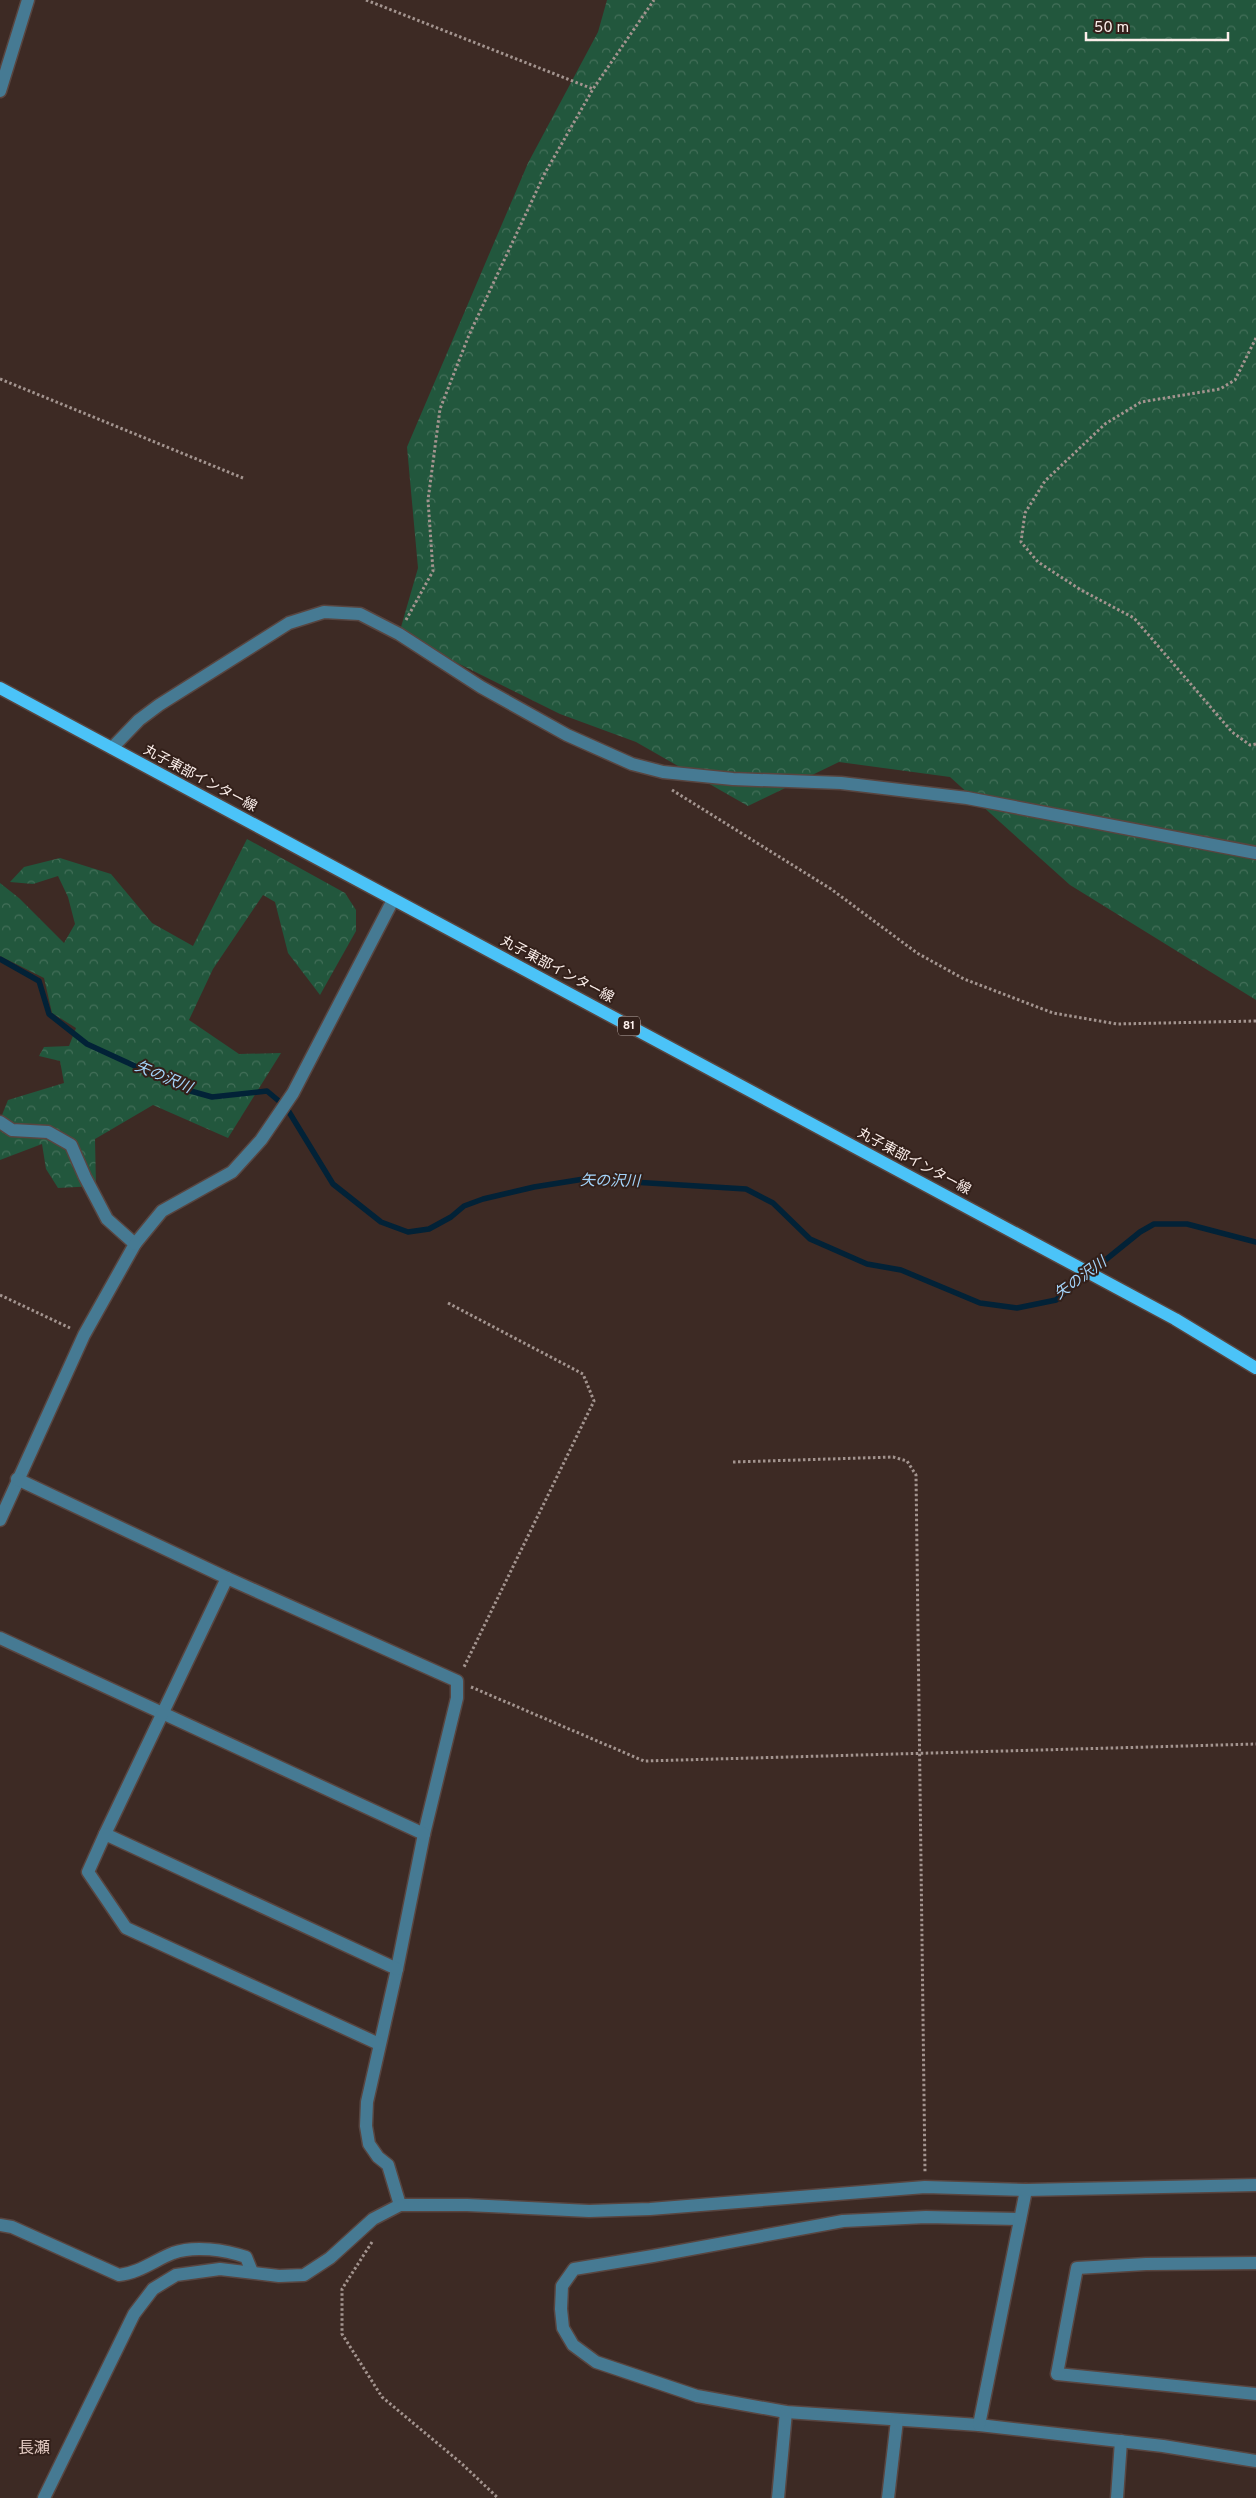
<svg xmlns="http://www.w3.org/2000/svg" width="1256" height="2498" viewBox="0 0 1256 2498" font-family="Overpass,'Noto Sans JP',sans-serif">
<style>
.forest{fill:url(#forest-crowns)}
.lines{fill:none;stroke-linecap:round;stroke-linejoin:round}
.stream{stroke:#022237;stroke-width:5.5}
.minor-casing{stroke:#584540;stroke-width:15}
.major-casing{stroke:#584540;stroke-width:15}
.path{stroke:#a3948f;stroke-width:3;stroke-dasharray:2.5 2.5;stroke-linecap:butt}
.minor{stroke:#467a93;stroke-width:12}
.major{stroke:#4bc3f8;stroke-width:12}
.labels{text-anchor:middle;dominant-baseline:central;stroke-width:4;stroke-linejoin:round;paint-order:stroke}
.shield{fill:#33201a;stroke:#bfb0ac;stroke-width:1}
.shield-label{font-size:12px;font-weight:bold;fill:#fbeeea}
.street-label{font-size:14px;fill:#fbeeea;stroke:#33201a}
.water-label{font-size:15px;font-style:italic;fill:#a4d4fa;stroke:#33201a}
.quarter-label{font-size:16px;fill:#e2c9c1;stroke:#33201a}
</style>
<defs>
<pattern id="forest-crowns" width="20" height="18" patternUnits="userSpaceOnUse" patternTransform="scale(1.25)"><rect width="20" height="18" fill="#22573d"/><path d="M2 6a3 3 0 1 1 6 0M12 15a3 3 0 1 1 6 0" fill="none" stroke="#436f59"/></pattern>
</defs>
<rect width="100%" height="100%" fill="#3d2a24"/>
<g class="forest">
<polygon points="607,0 1256,0 1256,1000 1070,885 950,777 839,762 748,806 636,742 560,714 399,634 418,568 407,447 528,163 598,32"/>
<polygon points="247,839 345,893 356,910 356,931 320,995 288,953 275,902 263,895 213,969 189,1020 239,1054 281,1053 228,1138 153,1105 95,1139 96,1186 58,1188 46,1169 42,1144 0,1160 0,1120 8,1100 64,1083 60,1061 39,1056 44,1047 69,1046 76,1028 52,1013 44,978 0,956 0,883 19,898 64,943 75,924 68,897 58,876 33,884 10,882 24,867 60,858 111,874 152,923 193,946"/>
</g>
<g class="lines">
<polyline class="stream" points="0,959 39,981 49,1014 87,1044 187,1090 212,1097 267,1091 286,1107 333,1184 381,1222 408,1232 429,1229 451,1217 464,1206 483,1199 534,1187 584,1179 746,1189 773,1203 810,1239 867,1264 901,1270 980,1303 1017,1308 1056,1300 1140,1232 1154,1224 1187,1224 1256,1242"/>
<g class="minor-casing">
<g id="minor">
<polyline points="0,91 28,0"/>
<polyline points="112,748 139,720 159,705 289,623 324,612 360,614 399,634 481,687 567,735 632,764 663,772 733,779 841,783 967,798 1256,853"/>
<polyline points="0,1122 12,1130 48,1132 71,1145 85,1177 107,1219 135,1244 84,1335 0,1520"/>
<polyline points="135,1244 162,1211 232,1172 261,1140 293,1093 393,900"/>
<polyline points="17,1479 227,1578 457,1681 457,1698 424,1834 397,1969 367,2102 366,2126 369,2144 378,2157 388,2165 400,2205"/>
<polyline points="0,1638 424,1834"/>
<polyline points="105,1834 227,1578"/>
<polyline points="379,2044 126,1928 88,1872 105,1834 397,1969"/>
<polyline points="1020,2219 926,2217 843,2221 653,2256 574,2269 562,2286 561,2309 563,2328 573,2345 596,2362 697,2396 786,2412 979,2425 1163,2446 1256,2461"/>
<path d="M0 2225 12 2227 119 2275C139 2273 155 2260 173 2253 195 2245 225 2250 246 2257L252 2272"/>
<polyline points="1256,2263 1146,2264 1077,2268 1057,2374 1256,2394"/>
<polyline points="979,2425 1026,2190"/>
<polyline points="44,2498 134,2314 153,2289 176,2275 220,2269 279,2276 304,2275 330,2258 373,2219 400,2205 467,2205 589,2211 650,2209 925,2187 1026,2190 1256,2185"/>
<polyline points="778,2498 786,2412"/>
<polyline points="888,2498 897,2420"/>
<polyline points="1117,2498 1121,2441"/>
</g>
</g>
<g class="major-casing">
<polyline id="major" points="0,688 1175,1319 1256,1368"/>
</g>
<g class="path">
<polyline points="366,0 593,89"/>
<polyline points="1256,338 1235,380 1220,389 1141,402 1105,424 1045,481 1025,513 1021,542 1038,562 1081,590 1134,618 1232,732 1250,745 1256,744"/>
<polyline points="0,379 243,478"/>
<polyline points="406,620 433,571 428,500 440,409 469,335 545,173 593,89 654,0"/>
<polyline points="672,790 831,889 917,953 964,979 1053,1013 1117,1024 1256,1021"/>
<polyline points="0,1295 70,1328"/>
<polyline points="448,1303 583,1374 594,1401 463,1669"/>
<polyline points="733,1462 893,1457 907,1461 916,1475 925,2173"/>
<polyline points="471,1687 644,1761 1256,1744"/>
<polyline points="372,2242 342,2289 342,2334 382,2397 461,2463 498,2498"/>
</g>
<use href="#minor" class="minor"/>
<use href="#major" class="major"/>
</g>
<g class="labels">
<rect class="shield" x="618" y="1016.5" width="22" height="19" rx="4"/>
<g class="shield-label">
<text x="629" y="1026">81</text>
</g>
<g class="street-label">
<text transform="translate(200 779) rotate(28)">丸子東部インター線</text>
<text transform="translate(557 970) rotate(28)">丸子東部インター線</text>
<text transform="translate(914 1162) rotate(28)">丸子東部インター線</text>
</g>
<g class="water-label">
<text transform="translate(163 1078) rotate(23)">矢の沢川</text>
<text transform="translate(610 1182) rotate(1)">矢の沢川</text>
<text transform="translate(1081 1279) rotate(-36)">矢の沢川</text>
</g>
<g class="quarter-label">
<text x="34" y="2449">長瀬</text>
</g>
</g>
<path d="M1086 32v8h142v-8" fill="none" stroke="#fbeeea" stroke-width="2.5"/>
<text x="1094" y="32" font-size="15" fill="#fbeeea" stroke="#33201a" stroke-width="4" paint-order="stroke">50 m</text>
</svg>
